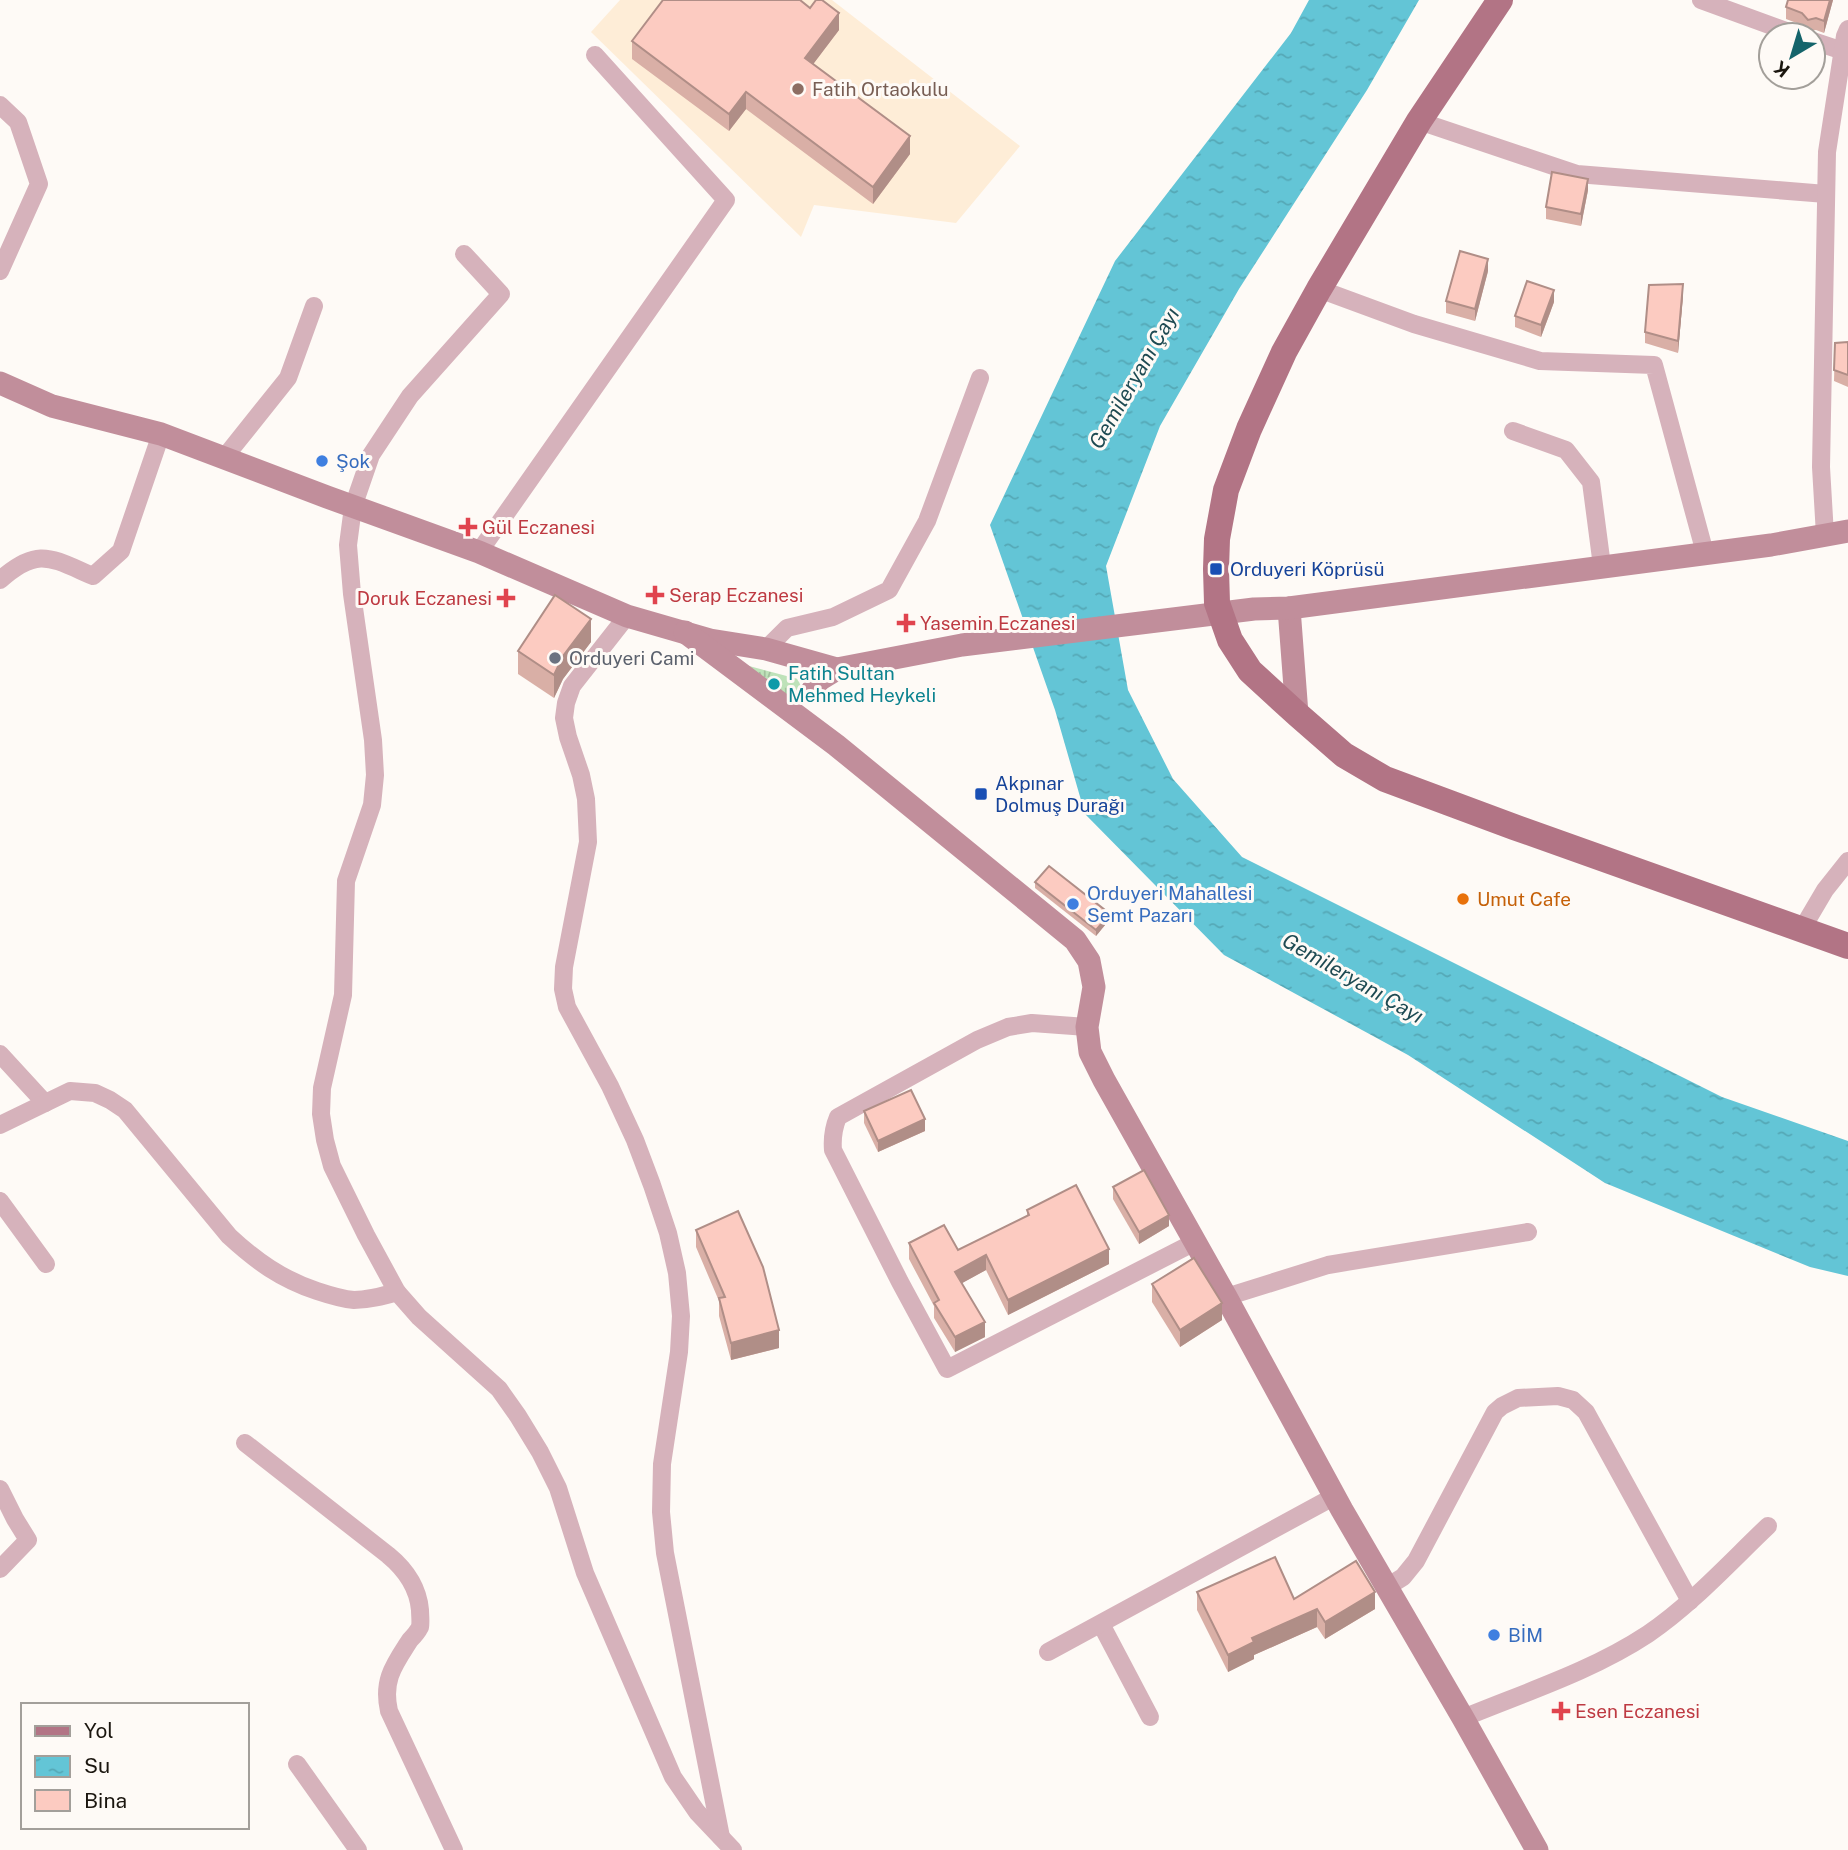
<svg xmlns="http://www.w3.org/2000/svg" width="1848" height="1850" viewBox="0 0 1848 1850" font-family="'Public Sans',sans-serif">
<style>
.built{fill:#feedd7}
.grass{fill:url(#grass-tufts)}
.water{fill:url(#water-ripples)}
.lines{fill:none;stroke-linecap:round;stroke-linejoin:round}
.street{stroke:#d6b2bb;stroke-width:18}
.secondary{stroke:#c18e9b;stroke-width:23}
.primary{stroke:#b27485;stroke-width:26}
.wall{fill:#d9afa6}
.shaded-wall{fill:#b08e87}
.building{fill:#fccbc1;stroke:#b08e87;stroke-width:2}
.education-dot{fill:#8d6e63;stroke:#fefaf6;stroke-width:2.5}
.shop-dot{fill:#3f7fe0;stroke:#fefaf6;stroke-width:2.5}
.health-dot{fill:#e0444e;stroke:#fefaf6;stroke-width:2.5}
.transit-dot{fill:#1a4fb4;stroke:#fefaf6;stroke-width:2.5}
.worship-dot{fill:#6b7280;stroke:#fefaf6;stroke-width:2.5}
.culture-dot{fill:#0f9aa8;stroke:#fefaf6;stroke-width:2.5}
.food-dot{fill:#e8710a;stroke:#fefaf6;stroke-width:2.5}
.labels{text-anchor:middle;dominant-baseline:central;stroke-width:6;stroke-linejoin:round;paint-order:stroke}
.education-label{font-size:19px;fill:#785e54;stroke:#fefaf6;text-anchor:start}
.shop-label{font-size:19px;fill:#366cbe;stroke:#fefaf6;text-anchor:start}
.health-label{font-size:19px;fill:#be3a42;stroke:#fefaf6;text-anchor:start}
.transit-label{font-size:19px;fill:#164399;stroke:#fefaf6;text-anchor:start}
.worship-label{font-size:19px;fill:#5b616d;stroke:#fefaf6;text-anchor:start}
.culture-label{font-size:19px;fill:#0d838f;stroke:#fefaf6;text-anchor:start}
.food-label{font-size:19px;fill:#c56008;stroke:#fefaf6;text-anchor:start}
.water-label{font-size:21px;font-style:italic;fill:#1e4a52;stroke:#fefaf6}
</style>
<defs>
<pattern id="grass-tufts" width="24" height="20" patternUnits="userSpaceOnUse" patternTransform="scale(1.75)"><rect width="24" height="20" fill="#bee2b9"/><path d="M3 7l-1-3M5 7V3M7 7l1-3M15 17l-1-3M17 17v-4M19 17l1-3" fill="none" stroke="#a3c19e"/></pattern>
<pattern id="water-ripples" width="26" height="14" patternUnits="userSpaceOnUse" patternTransform="scale(1.75)"><rect width="26" height="14" fill="#63c5d6"/><path d="M2 4q2-2 4 0t4 0M15 11q2-2 4 0t4 0" fill="none" stroke="#55a8b6"/></pattern>
</defs>
<rect width="100%" height="100%" fill="#fefaf6"/>
<polygon class="built" points="620,0 832,0 1020,146 956,223 814,205 801,237 591,32"/>
<polygon class="grass" points="738,663 798,679 801,687 797,701 791,704"/>
<polygon class="water" points="1309,0 1419,0 1367,90 1239,289 1160,426 1106,566 1128,690 1173,779 1242,857 1722,1097 1848,1141 1848,1276 1810,1267 1605,1183 1408,1055 1224,955 1085,814 1055,710 990,525 1115,261 1291,33"/>
<g class="lines">
<g class="street">
<polyline points="1701,0 1797,35"/>
<polyline points="1813,41 1843,51"/>
<polyline points="0,105 18,122 39,184 0,271"/>
<polyline points="1419,121 1577,174 1826,194"/>
<polyline points="464,254 501,294 410,396 371,455 353,507 348,545 352,594 373,740 375,775 372,805 346,881 343,995 322,1088 321,1114 325,1140 332,1166 366,1235 397,1292 419,1317 499,1389 518,1416 540,1452 558,1488 585,1573 673,1777 697,1812 733,1850"/>
<polyline points="1319,289 1414,324 1540,361 1654,365 1705,553"/>
<polyline points="1513,431 1566,450 1591,482 1602,566"/>
<polyline points="224,458 288,378 314,306"/>
<polyline points="1825,535 1821,467 1827,152 1845,36 1848,29"/>
<polyline points="479,552 726,200 595,55"/>
<path d="M0 580C38 546 51 558 93 576L121 551 161 434"/>
<polyline points="627,616 572,686 566,703 564,718 568,737 581,775 586,799 588,842 564,967 563,989 567,1007 610,1086 635,1140 652,1185 668,1233 677,1273 681,1316 679,1352 662,1464 661,1512 665,1553 721,1837"/>
<polyline points="766,649 787,628 833,617 889,590 927,521 980,378"/>
<polyline points="1802,929 1825,890 1848,861"/>
<path d="M1087 1027 1032 1023 1008 1027 977 1040 838 1117C833 1129 832 1138 833 1150L900 1282 947 1369 1195 1242"/>
<polyline points="0,1054 45,1103"/>
<path d="M0 1125 70 1091 95 1093 110 1100 125 1110 229 1236C256 1261 281 1279 317 1291 329 1295 341 1299 354 1300 369 1300 383 1296 397 1292"/>
<polyline points="0,1201 46,1264"/>
<polyline points="1226,1297 1328,1265 1528,1232"/>
<path d="M245 1443 388 1555C405 1569 418 1587 420 1610 420 1615 421 1622 420 1627 418 1631 413 1637 410 1640 394 1665 382 1680 389 1711L454 1850"/>
<polyline points="0,1489 15,1519 28,1540 0,1569"/>
<polyline points="1387,1587 1403,1577 1416,1561 1495,1412 1502,1406 1518,1398 1558,1396 1573,1400 1586,1412 1690,1601"/>
<polyline points="1101,1624 1150,1717"/>
<polyline points="1048,1652 1335,1496"/>
<path d="M1463 1718C1526 1692 1592 1671 1648 1634 1692 1604 1729 1563 1768 1526"/>
<polyline points="297,1764 358,1850"/>
</g>
<g class="secondary">
<polyline points="0,383 52,406 161,434 327,497 479,552 627,616 710,640 766,649 837,669"/>
<polyline points="1289,608 1297,714"/>
<polyline points="685,632 836,745 1075,940 1089,961 1094,987 1087,1027 1090,1052 1104,1080 1226,1297 1342,1510 1463,1718 1537,1850"/>
<polyline points="812,691 819,680 837,669 962,645 1254,609 1289,608 1771,545 1848,531"/>
</g>
<polyline class="primary" points="1500,0 1419,121 1319,289 1284,352 1249,429 1226,490 1217,539 1216,569 1217,603 1230,640 1250,671 1297,714 1344,755 1385,779 1514,827 1848,946"/>
</g>
<g class="wall">
<polygon points="1788,0 1833,0 1824,33 1816,30 1808,31 1802,25 1786,19 1786,7"/>
<polygon points="839,30 813,64 910,154 873,204 746,109 729,131 632,59 632,41"/>
<polygon points="1588,190 1581,226 1546,219 1546,207"/>
<polygon points="1488,271 1475,321 1446,313 1446,301"/>
<polygon points="1683,296 1678,353 1645,343 1645,332"/>
<polygon points="1554,302 1541,337 1515,327 1515,316"/>
<polygon points="1848,342 1848,387 1834,381 1835,343"/>
<polygon points="591,642 563,679 554,698 518,674 518,651"/>
<polygon points="1035,882 1110,919 1096,936 1035,888"/>
<polygon points="864,1111 925,1131 878,1152 864,1123"/>
<polygon points="1113,1187 1169,1226 1139,1244 1113,1199"/>
<polygon points="1027,1210 1109,1264 1008,1315 986,1270 962,1283 985,1337 955,1352 934,1318 934,1306 909,1259 909,1243 958,1250 1027,1217"/>
<polygon points="696,1230 779,1348 731,1360 719,1316 719,1301 696,1247"/>
<polygon points="1152,1284 1222,1320 1180,1347 1152,1302"/>
<polygon points="1197,1592 1294,1599 1375,1609 1325,1639 1317,1627 1254,1655 1254,1659 1228,1672 1197,1610"/>
</g>
<g class="shaded-wall">
<polygon points="1830,0 1833,0 1824,33 1824,21"/>
<polygon points="839,13 839,30 805,75 805,58"/>
<polygon points="746,92 746,109 729,131 729,114"/>
<polygon points="910,136 910,154 873,204 873,187"/>
<polygon points="1588,179 1588,190 1581,226 1581,214"/>
<polygon points="1488,259 1488,271 1475,321 1475,309"/>
<polygon points="1683,284 1683,296 1678,353 1678,341"/>
<polygon points="1554,290 1554,302 1541,337 1541,325"/>
<polygon points="591,619 591,642 563,679 554,698 554,675 563,656"/>
<polygon points="1110,914 1110,919 1096,936 1096,930"/>
<polygon points="925,1119 925,1131 878,1152 878,1141"/>
<polygon points="1169,1215 1169,1226 1139,1244 1139,1232"/>
<polygon points="1109,1249 1109,1264 1008,1315 1008,1300"/>
<polygon points="986,1255 986,1270 955,1287 955,1272"/>
<polygon points="1222,1303 1222,1320 1180,1347 1180,1330"/>
<polygon points="985,1322 985,1337 955,1352 955,1337"/>
<polygon points="779,1330 779,1348 731,1360 731,1343"/>
<polygon points="1375,1592 1375,1609 1325,1639 1325,1622"/>
<polygon points="1317,1609 1317,1627 1254,1655 1254,1659 1228,1672 1228,1655 1252,1638"/>
</g>
<g class="building">
<polygon points="663,0 800,0 810,8 816,0 822,0 839,13 805,58 910,136 873,187 746,92 729,114 632,41"/>
<polygon points="1788,0 1830,0 1824,21 1816,18 1808,20 1802,13 1786,7"/>
<polygon points="1552,172 1588,179 1581,214 1546,207"/>
<polygon points="1460,251 1488,259 1475,309 1446,301"/>
<polygon points="1527,281 1554,290 1541,325 1515,316"/>
<polygon points="1683,284 1678,341 1645,332 1649,285"/>
<polygon points="1848,342 1848,375 1834,370 1835,343"/>
<polygon points="555,595 591,619 563,656 554,675 518,651"/>
<polygon points="1049,866 1110,914 1096,930 1035,882"/>
<polygon points="911,1090 925,1119 878,1141 864,1111"/>
<polygon points="1144,1170 1169,1215 1139,1232 1113,1187"/>
<polygon points="1076,1185 1109,1249 1008,1300 986,1255 955,1272 985,1322 955,1337 934,1303 939,1300 909,1243 944,1225 958,1250 1029,1215 1027,1210"/>
<polygon points="738,1211 763,1267 779,1330 731,1343 719,1298 725,1297 696,1230"/>
<polygon points="1194,1258 1222,1303 1180,1330 1152,1284"/>
<polygon points="1275,1557 1294,1599 1356,1561 1375,1592 1325,1622 1317,1609 1252,1638 1254,1642 1228,1655 1197,1592"/>
</g>
<circle class="education-dot" cx="798" cy="89" r="7"/>
<g class="shop-dot">
<circle cx="322" cy="461" r="7"/>
<circle cx="1073" cy="904" r="7"/>
<circle cx="1494" cy="1635" r="7"/>
</g>
<g class="health-dot">
<path d="M464.5 516.5h7v7h7v7h-7v7h-7v-7h-7v-7h7z"/>
<path d="M651.5 584.5h7v7h7v7h-7v7h-7v-7h-7v-7h7z"/>
<path d="M502.5 587.5h7v7h7v7h-7v7h-7v-7h-7v-7h7z"/>
<path d="M902.5 612.5h7v7h7v7h-7v7h-7v-7h-7v-7h7z"/>
<path d="M1557.5 1700.5h7v7h7v7h-7v7h-7v-7h-7v-7h7z"/>
</g>
<g class="transit-dot">
<rect x="1209" y="562" width="14" height="14" rx="3.5"/>
<rect x="974" y="787" width="14" height="14" rx="3.5"/>
</g>
<circle class="worship-dot" cx="555" cy="658" r="7"/>
<circle class="culture-dot" cx="774" cy="684" r="7"/>
<circle class="food-dot" cx="1463" cy="899" r="7"/>
<g class="labels">
<g class="education-label">
<text x="812" y="89">Fatih Ortaokulu</text>
</g>
<g class="shop-label">
<text x="336" y="461">Şok</text>
<text x="1087" y="893">Orduyeri Mahallesi<tspan x="1087" dy="22">Semt Pazarı</tspan></text>
<text x="1508" y="1635">BİM</text>
</g>
<g class="health-label">
<text x="482" y="527">Gül Eczanesi</text>
<text x="669" y="595">Serap Eczanesi</text>
<text x="492" y="598" text-anchor="end">Doruk Eczanesi</text>
<text x="920" y="623">Yasemin Eczanesi</text>
<text x="1575" y="1711">Esen Eczanesi</text>
</g>
<g class="transit-label">
<text x="1230" y="569">Orduyeri Köprüsü</text>
<text x="995" y="783">Akpınar<tspan x="995" dy="22">Dolmuş Durağı</tspan></text>
</g>
<g class="worship-label">
<text x="569" y="658">Orduyeri Cami</text>
</g>
<g class="culture-label">
<text x="788" y="673">Fatih Sultan<tspan x="788" dy="22">Mehmed Heykeli</tspan></text>
</g>
<g class="food-label">
<text x="1477" y="899">Umut Cafe</text>
</g>
<g class="water-label">
<text transform="translate(1134 378) rotate(-60)">Gemileryanı Çayı</text>
<text transform="translate(1353 978) rotate(30)">Gemileryanı Çayı</text>
</g>
</g>
<rect x="21" y="1703" width="228" height="126" fill="#fefaf6" stroke="#a39f9a" stroke-width="2"/>
<rect x="35" y="1726" width="35" height="10" fill="#b27485" stroke="#a39f9a" stroke-width="2"/>
<text x="84" y="1738" font-size="21" fill="#1b160f">Yol</text>
<rect x="35" y="1756" width="35" height="21" fill="url(#water-ripples)" stroke="#a39f9a" stroke-width="2"/>
<text x="84" y="1773" font-size="21" fill="#1b160f">Su</text>
<rect x="35" y="1790" width="35" height="21" fill="#fccbc1" stroke="#a39f9a" stroke-width="2"/>
<text x="84" y="1808" font-size="21" fill="#1b160f">Bina</text>
<g transform="translate(1792 56) rotate(218)"><circle r="33" fill="#fefaf6" stroke="#a39f9a" stroke-width="2"/>
<path d="M0-5L12 26L0 18L-12 26Z" fill="#15646b"/>
<text y="-10" font-size="19" font-weight="bold" text-anchor="middle" fill="#1b160f">K</text>
</g>
</svg>
